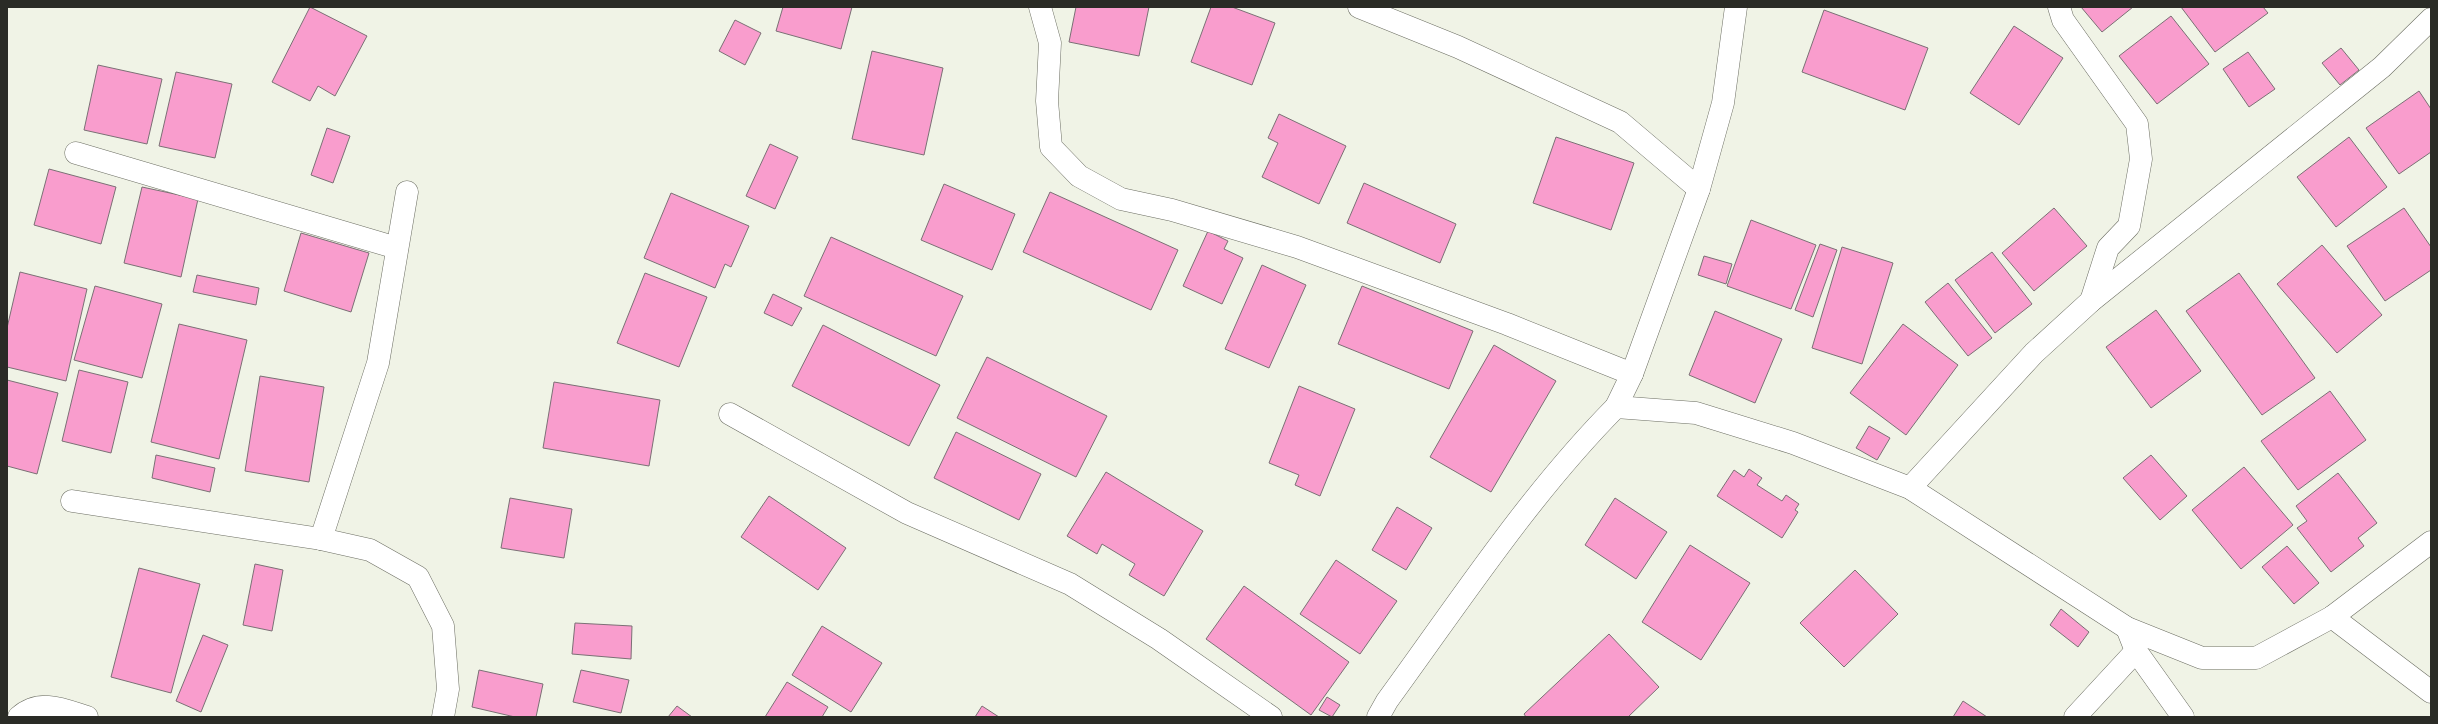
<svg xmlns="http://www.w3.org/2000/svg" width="2438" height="724" viewBox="0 0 2438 724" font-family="Lora,serif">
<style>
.building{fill:#f99dcd;stroke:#7b7075}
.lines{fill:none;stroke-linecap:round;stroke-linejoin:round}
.street-casing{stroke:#6c6e63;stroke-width:23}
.street{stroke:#fff;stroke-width:22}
</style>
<rect width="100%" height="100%" fill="#f0f3e6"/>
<g class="building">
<polygon points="310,7 367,36 335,96 318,86 310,101 272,82"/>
<polygon points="783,7 852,7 841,49 776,31"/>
<polygon points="1076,7 1149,7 1139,56 1069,42"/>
<polygon points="1211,7 1232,7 1275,23 1252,85 1191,62"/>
<polygon points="2081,7 2133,7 2102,32"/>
<polygon points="2181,7 2263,7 2268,13 2215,52"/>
<polygon points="1824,10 1928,48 1905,110 1802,72"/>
<polygon points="2171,16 2209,64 2157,104 2119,56"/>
<polygon points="735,20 761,33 745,65 719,51"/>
<polygon points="2014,26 2063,58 2019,125 1970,93"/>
<polygon points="2341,48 2359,70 2340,85 2322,63"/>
<polygon points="872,51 943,68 924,155 852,139"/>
<polygon points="2248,52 2275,89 2249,107 2223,69"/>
<polygon points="98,65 162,79 147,144 84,130"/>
<polygon points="176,72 232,84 215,158 159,146"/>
<polygon points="2419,91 2431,109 2431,152 2399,174 2366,128"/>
<polygon points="1279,114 1346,146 1319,204 1262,177 1278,143 1268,138"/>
<polygon points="327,128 350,136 333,183 311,175"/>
<polygon points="1556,137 1634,163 1611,230 1533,203"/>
<polygon points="2349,137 2387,187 2336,227 2297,177"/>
<polygon points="770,144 798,157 775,209 746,196"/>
<polygon points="49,169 116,187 101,244 34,225"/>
<polygon points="1364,183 1456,224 1440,263 1347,223"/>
<polygon points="944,184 1015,214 992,270 921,240"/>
<polygon points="142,187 198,199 181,277 124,263"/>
<polygon points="1050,192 1178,250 1151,310 1023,252"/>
<polygon points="671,193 749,226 731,267 725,264 715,288 644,258"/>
<polygon points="2054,208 2087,246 2034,291 2002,253"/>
<polygon points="2404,208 2431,247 2431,270 2385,301 2347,246"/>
<polygon points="1751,220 1816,245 1791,309 1727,286"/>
<polygon points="1208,231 1228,241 1224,249 1243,258 1222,304 1183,286"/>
<polygon points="301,233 369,253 351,312 284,291"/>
<polygon points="831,237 963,296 936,356 804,296"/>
<polygon points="1820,244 1837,250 1813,317 1795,310"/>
<polygon points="2322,245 2382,315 2337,353 2277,284"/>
<polygon points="1842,247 1893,263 1862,364 1812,348"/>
<polygon points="1992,252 2032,304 1995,333 1955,280"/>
<polygon points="1704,256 1732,264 1726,284 1698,275"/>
<polygon points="1262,265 1306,285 1269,368 1225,349"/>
<polygon points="20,272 87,289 66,381 7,367 7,328"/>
<polygon points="645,273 707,297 679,367 617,343"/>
<polygon points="2239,273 2315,378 2262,415 2186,311"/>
<polygon points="197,275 259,288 256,305 193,292"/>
<polygon points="1948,283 1992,338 1968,356 1925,302"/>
<polygon points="95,286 162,304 142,378 74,360"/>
<polygon points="1362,286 1473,331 1449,389 1338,344"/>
<polygon points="773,294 802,308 792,326 764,313"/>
<polygon points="2156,310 2201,371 2151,408 2106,347"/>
<polygon points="1715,311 1782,339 1755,403 1689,375"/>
<polygon points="179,324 247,340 219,459 151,442"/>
<polygon points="1903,324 1958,365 1906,435 1850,393"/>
<polygon points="823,325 940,385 909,446 792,386"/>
<polygon points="1494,345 1556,381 1491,492 1430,457"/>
<polygon points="987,357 1107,416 1076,477 957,418"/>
<polygon points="79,370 128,382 111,453 62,441"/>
<polygon points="260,376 324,387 309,482 245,471"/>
<polygon points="7,380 58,393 37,474 7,466"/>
<polygon points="554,382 660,400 649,466 543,448"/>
<polygon points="1299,386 1355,409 1320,496 1295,485 1299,475 1269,463"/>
<polygon points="2330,391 2366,440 2298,490 2261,441"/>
<polygon points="1869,426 1890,438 1877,460 1856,448"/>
<polygon points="956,432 1041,474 1019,520 934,478"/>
<polygon points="156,455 215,468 210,492 152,478"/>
<polygon points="2151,455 2187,496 2160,520 2123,478"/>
<polygon points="2244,467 2293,525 2241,569 2192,510"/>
<polygon points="1749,469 1762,478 1757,485 1782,501 1786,495 1799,504 1795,510 1798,512 1782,538 1717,496 1734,470 1744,477"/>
<polygon points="1106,472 1203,531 1164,596 1129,575 1135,564 1102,544 1097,554 1067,536"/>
<polygon points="2338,473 2377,523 2358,538 2364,546 2331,572 2297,528 2307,521 2296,506"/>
<polygon points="769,496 846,548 818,590 741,537"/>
<polygon points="510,498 572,509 564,558 501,548"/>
<polygon points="1615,498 1667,532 1636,579 1585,545"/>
<polygon points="1397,507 1432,528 1406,570 1372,550"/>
<polygon points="1690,545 1750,583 1701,660 1642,622"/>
<polygon points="2287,546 2319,583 2294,604 2262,567"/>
<polygon points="1336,560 1397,601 1360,654 1300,614"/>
<polygon points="255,564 283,570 272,631 243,625"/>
<polygon points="139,568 200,584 171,693 111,677"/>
<polygon points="1855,570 1898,614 1844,667 1800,623"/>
<polygon points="1244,586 1349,662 1311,715 1206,639"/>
<polygon points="2061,609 2089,632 2078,647 2050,625"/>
<polygon points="575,623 632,626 631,659 572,654"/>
<polygon points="822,626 882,663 851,712 792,675"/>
<polygon points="1609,634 1659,687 1628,717 1526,717 1524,714"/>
<polygon points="203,635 228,645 201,712 176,701"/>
<polygon points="479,670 543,684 536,717 515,717 472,707"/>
<polygon points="581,670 629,680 621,713 573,702"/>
<polygon points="787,682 828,707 822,717 765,717"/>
<polygon points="1327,697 1340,705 1332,717 1319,710"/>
<polygon points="1963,701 1987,717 1953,717"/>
<polygon points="677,706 692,717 668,717"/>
<polygon points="982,706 999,717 975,717"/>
</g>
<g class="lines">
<g class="street-casing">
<g id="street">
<polyline points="1040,7 1050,43 1047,101 1051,147 1079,176 1121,199 1172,210 1297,247 1507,324 1632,374"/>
<polyline points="1359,7 1458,47 1620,122 1699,189"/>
<polyline points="2059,7 2063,20 2137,124 2141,159 2129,226 2108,248 2091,301"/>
<polyline points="76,153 397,248"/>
<polyline points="1616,407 1632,374 1699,189 1723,103 1736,7"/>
<polyline points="730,414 907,513 1070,584 1159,639 1271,717"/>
<polyline points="1910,488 2034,353 2091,301 2382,67 2431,19"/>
<polyline points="72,501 321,539 370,550 418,577 443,626 448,689 443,717"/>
<polyline points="321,539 378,363 407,192"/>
<polyline points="2332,617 2431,692"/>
<polyline points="2127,628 2136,651 2183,717"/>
<path d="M19 717C40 698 65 710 87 717"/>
<path d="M1378 717 1387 701C1460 601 1529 495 1616 407L1696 413 1793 443 1910 488 2127 628 2202 658H2256L2332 617 2431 542"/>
<polyline points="2075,717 2136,651"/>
</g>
</g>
<use href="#street" class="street"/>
</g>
<rect width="2438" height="724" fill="none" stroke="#2a2b26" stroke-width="16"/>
</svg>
